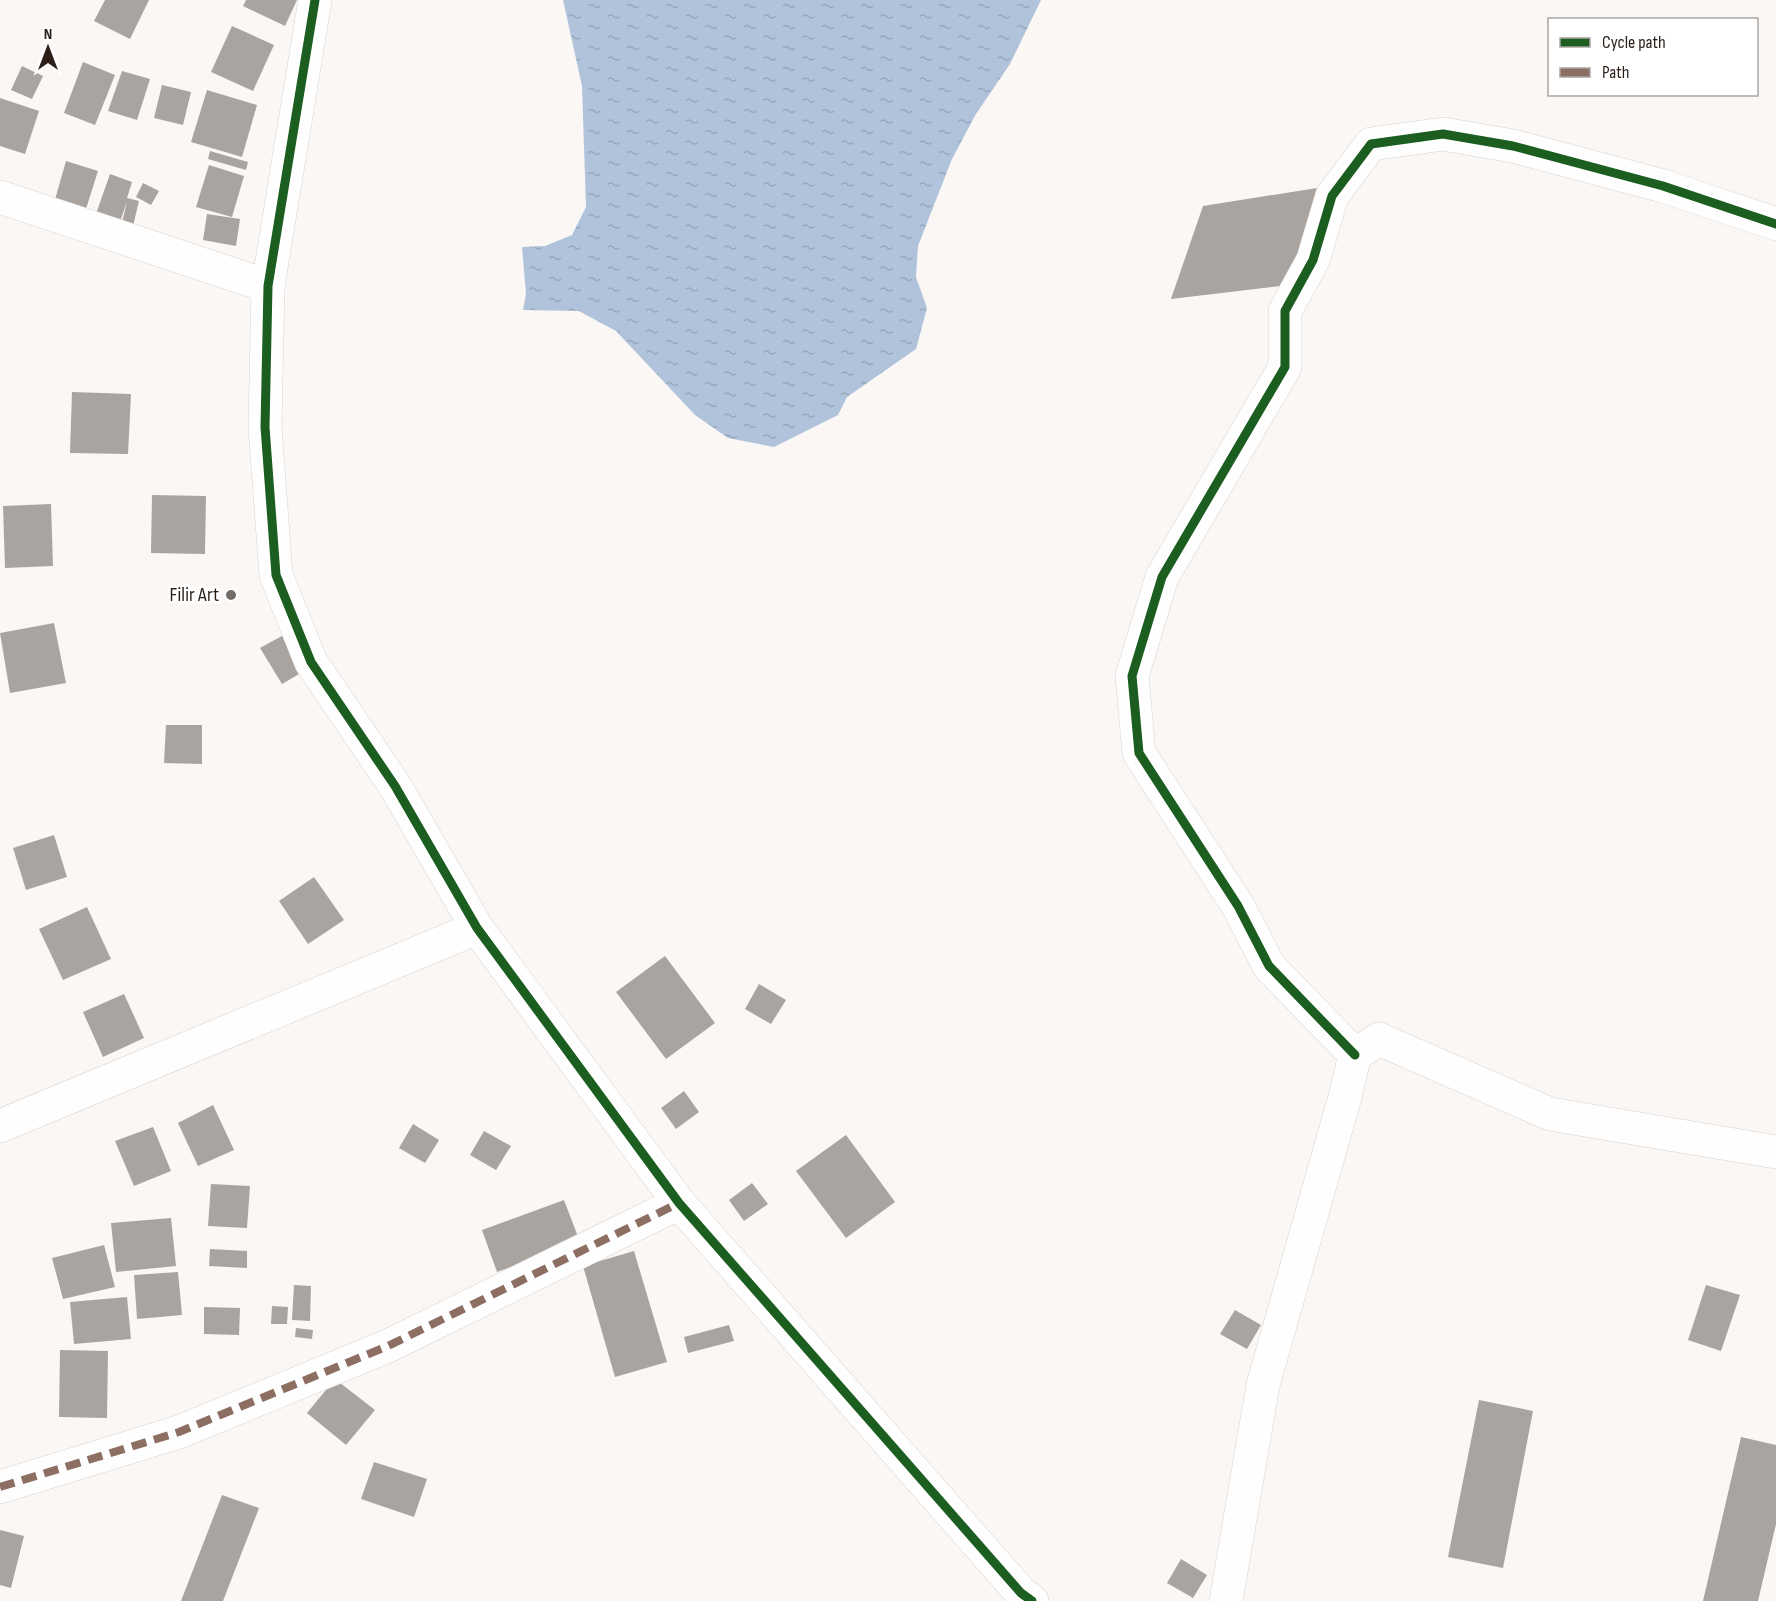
<svg xmlns="http://www.w3.org/2000/svg" width="1776" height="1601" viewBox="0 0 1776 1601" font-family="'Sofia Sans Condensed',sans-serif">
<style>
.water{fill:url(#water-ripples)}
.building{fill:#aaa4a0}
.lines{fill:none;stroke-linecap:round;stroke-linejoin:round}
.minor-casing{stroke:#dbd3ce;stroke-width:34}
.minor{stroke:#fefefe;stroke-width:33}
.quiet{stroke:#8d6e63;stroke-width:8;stroke-dasharray:15 8;stroke-linecap:butt}
.cycleway-casing{stroke:#fff;stroke-width:13}
.cycleway{stroke:#1b5e20;stroke-width:9}
.poi-dot{fill:#736b65;stroke:#fff;stroke-width:2}
.labels{text-anchor:middle;dominant-baseline:central;stroke-width:6;stroke-linejoin:round;paint-order:stroke}
.poi-label{font-size:20px;fill:#2b1f18;stroke:#fff;text-anchor:end}
</style>
<defs>
<pattern id="water-ripples" width="26" height="14" patternUnits="userSpaceOnUse" patternTransform="scale(1.5)"><rect width="26" height="14" fill="#b0c3da"/><path d="M2 4q2-2 4 0t4 0M15 11q2-2 4 0t4 0" fill="none" stroke="#98a7ba"/></pattern>
</defs>
<rect width="100%" height="100%" fill="#faf7f5"/>
<polygon class="water" points="563,0 1041,0 1010,64 976,114 952,159 918,246 916,277 927,308 916,349 847,397 838,415 774,447 728,438 695,415 616,331 579,311 523,310 526,294 522,247 545,246 572,235 586,207 582,86"/>
<g class="building">
<polygon points="105,0 149,0 130,39 94,21"/>
<polygon points="246,0 297,0 285,26 243,6"/>
<polygon points="232,26 274,45 253,91 211,72"/>
<polygon points="83,62 115,75 95,125 64,113"/>
<polygon points="22,66 43,76 32,99 11,90"/>
<polygon points="122,71 150,79 137,120 108,111"/>
<polygon points="162,85 191,92 183,125 154,118"/>
<polygon points="207,90 257,105 242,157 191,142"/>
<polygon points="0,98 39,111 25,154 0,146"/>
<polygon points="210,151 248,162 246,170 208,159"/>
<polygon points="66,161 98,171 85,212 54,203"/>
<polygon points="209,165 244,176 232,217 196,207"/>
<polygon points="110,174 132,182 127,198 139,201 133,226 122,223 127,201 120,222 96,214"/>
<polygon points="143,183 159,191 151,205 136,197"/>
<polygon points="1317,188 1288,285 1171,299 1203,206"/>
<polygon points="207,214 240,219 236,246 203,240"/>
<polygon points="72,392 131,394 128,454 70,453"/>
<polygon points="152,495 206,496 205,554 151,553"/>
<polygon points="51,504 53,566 5,568 3,506"/>
<polygon points="54,623 66,683 10,693 0,633"/>
<polygon points="291,631 311,667 282,684 260,648"/>
<polygon points="166,725 202,725 202,764 164,763"/>
<polygon points="54,835 67,877 26,890 13,848"/>
<polygon points="314,877 344,920 308,944 279,901"/>
<polygon points="87,907 111,959 63,980 39,929"/>
<polygon points="665,956 715,1023 666,1059 616,992"/>
<polygon points="759,984 786,1000 771,1024 745,1009"/>
<polygon points="124,994 144,1038 103,1057 83,1012"/>
<polygon points="684,1091 699,1112 676,1129 661,1108"/>
<polygon points="213,1105 234,1150 198,1166 178,1123"/>
<polygon points="413,1124 439,1140 425,1163 399,1148"/>
<polygon points="153,1127 171,1171 134,1186 115,1141"/>
<polygon points="484,1131 511,1146 496,1170 470,1155"/>
<polygon points="846,1135 895,1202 846,1238 796,1171"/>
<polygon points="752,1183 768,1204 744,1221 729,1200"/>
<polygon points="211,1184 250,1186 247,1228 208,1226"/>
<polygon points="564,1200 580,1242 497,1272 482,1230"/>
<polygon points="171,1218 176,1266 116,1272 111,1223"/>
<polygon points="104,1245 115,1287 63,1299 52,1258"/>
<polygon points="210,1249 247,1251 247,1268 209,1266"/>
<polygon points="634,1251 667,1362 615,1377 583,1266"/>
<polygon points="178,1272 182,1315 137,1319 134,1275"/>
<polygon points="294,1285 311,1286 310,1321 292,1320"/>
<polygon points="1706,1285 1740,1295 1721,1351 1688,1340"/>
<polygon points="127,1297 131,1339 74,1344 70,1302"/>
<polygon points="272,1306 288,1307 287,1324 271,1324"/>
<polygon points="204,1307 240,1308 239,1335 204,1334"/>
<polygon points="1235,1310 1261,1325 1247,1349 1220,1334"/>
<polygon points="729,1325 734,1341 688,1353 684,1337"/>
<polygon points="296,1328 313,1330 312,1339 295,1337"/>
<polygon points="60,1350 108,1351 107,1418 59,1417"/>
<polygon points="335,1379 375,1410 346,1445 307,1413"/>
<polygon points="1479,1400 1533,1411 1503,1568 1448,1557"/>
<polygon points="1741,1437 1776,1445 1776,1524 1758,1601 1703,1601"/>
<polygon points="374,1462 427,1479 414,1517 361,1499"/>
<polygon points="222,1495 259,1508 223,1601 181,1601"/>
<polygon points="0,1530 24,1536 11,1588 0,1585"/>
<polygon points="1181,1559 1207,1575 1193,1598 1167,1583"/>
</g>
<g class="lines">
<g class="minor-casing">
<g id="minor">
<polyline points="315,0 268,286 265,427 276,575 311,662 395,786 477,928 679,1203 1021,1593 1032,1601"/>
<polyline points="0,197 268,286"/>
<polyline points="1355,1055 1269,966 1238,906 1139,753 1132,676 1162,577 1285,367 1285,311 1313,260 1332,196 1371,144 1443,134 1513,146 1663,186 1776,224"/>
<polyline points="0,1126 477,928"/>
<polyline points="0,1487 179,1432 388,1346 679,1203"/>
<polyline points="1226,1601 1263,1385 1345,1097 1355,1055 1379,1039 1550,1114 1776,1152"/>
</g>
</g>
<use href="#minor" class="minor"/>
<polyline class="quiet" points="0,1487 179,1432 388,1346 679,1203"/>
<g class="cycleway-casing">
<g id="cycleway">
<polyline points="315,0 268,286 265,427 276,575 311,662 395,786 477,928 679,1203 1021,1593 1032,1601"/>
<polyline points="1355,1055 1269,966 1238,906 1139,753 1132,676 1162,577 1285,367 1285,311 1313,260 1332,196 1371,144 1443,134 1513,146 1663,186 1776,224"/>
</g>
</g>
<use href="#cycleway" class="cycleway"/>
</g>
<circle class="poi-dot" cx="231" cy="595" r="6"/>
<g class="labels">
<g class="poi-label">
<text x="219" y="595">Filir Art</text>
</g>
</g>
<rect x="1548" y="18" width="210" height="78" fill="#ffffff" stroke="#aaa5a3" stroke-width="1.5"/>
<rect x="1560" y="38" width="30" height="9" fill="#1b5e20" stroke="#aaa5a3" stroke-width="1.5"/>
<text x="1602" y="48" font-size="18" fill="#2b1f18">Cycle path</text>
<rect x="1560" y="68" width="30" height="9" fill="#8d6e63" stroke="#aaa5a3" stroke-width="1.5"/>
<text x="1602" y="78" font-size="18" fill="#2b1f18">Path</text>
<g transform="translate(48 48)" stroke="#ffffff" stroke-width="4.5" paint-order="stroke">
<path d="M0-4.5L10 22L0 15L-10 22Z" fill="#2b1f18"/>
<text y="-9" font-size="16" font-weight="bold" text-anchor="middle" fill="#2b1f18">N</text>
</g>
</svg>
